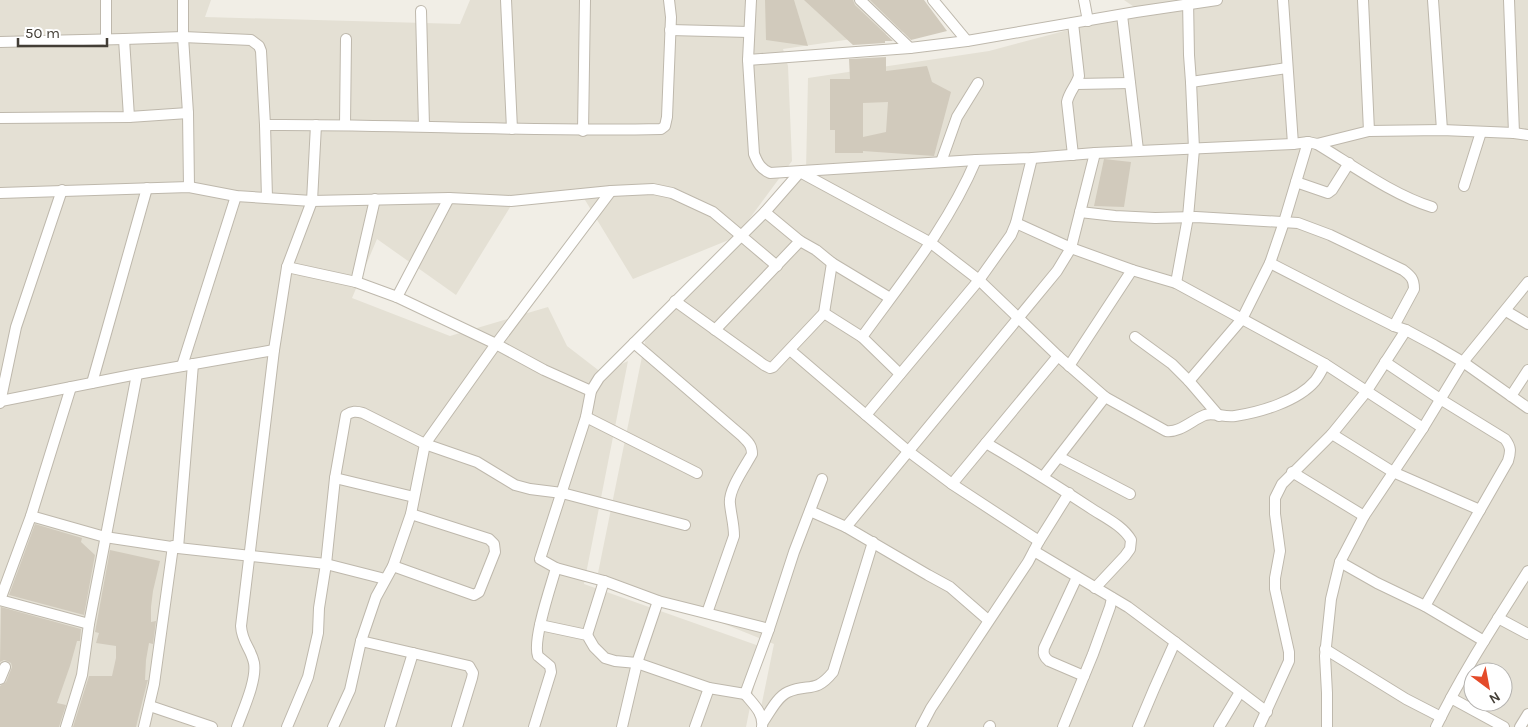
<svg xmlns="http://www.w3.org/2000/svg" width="1528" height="727" viewBox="0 0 1528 727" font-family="Karla,sans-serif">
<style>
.residential{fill:#e4e0d4;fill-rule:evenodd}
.building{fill:#d1cabc;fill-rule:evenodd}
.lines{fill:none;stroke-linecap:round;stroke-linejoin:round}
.street-casing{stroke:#beb8ac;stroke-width:12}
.street{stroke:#fff;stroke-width:10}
</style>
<rect width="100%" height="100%" fill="#f1eee6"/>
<g class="residential">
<polygon points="0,0 211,0 205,17 460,24 470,0 917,0 942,26 783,49 788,66 792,161 736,237 633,279 582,195 515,199 456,295 377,239 352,298 450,336 548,307 567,346 602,373 628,361 584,584 762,647 746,727 0,727"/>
<path d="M1124 0H1528V727H757L774 644 598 573 648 327 806 171 808 78 989 51 1140 11ZM1473 672H1503V702H1473Z"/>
</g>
<g class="building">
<polygon points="765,0 794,0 808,46 766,40"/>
<polygon points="804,0 853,0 855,5 893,41 885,41 885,43 853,45"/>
<polygon points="870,0 924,0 947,31 911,40"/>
<path d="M886 57V71L927 66 932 82 951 92 934 156 863 151V153H835V130H830V79H850L849 59ZM888 102 886 132 863 137V103Z"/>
<polygon points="1104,159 1131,162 1124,207 1094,206"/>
<polygon points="35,524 82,538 81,542 95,555 84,615 9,595"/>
<polygon points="110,550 160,561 153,591 151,607 151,622 156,621 153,644 149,643 146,660 145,680 148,680 147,683 136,727 73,727 89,676 112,676 116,658 116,646 96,643 99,633 95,632"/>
<polygon points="1,607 81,629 80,641 77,641 70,666 57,703 66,705 59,727 0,727 0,686 6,682 12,667 11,663 7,661 4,660 0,662"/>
</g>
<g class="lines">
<g class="street-casing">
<g id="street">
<polyline points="106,0 106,40"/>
<polyline points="183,0 183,37 188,113 189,187"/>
<polyline points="506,0 512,129"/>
<polyline points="751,0 748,60 910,48 967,41 1136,12 1217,0"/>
<polyline points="860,0 910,48"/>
<polyline points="933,0 967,41"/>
<polyline points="1084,0 1088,21"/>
<polyline points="1283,0 1293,144"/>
<polyline points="1363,0 1369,131"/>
<polyline points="1433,0 1442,130"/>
<polyline points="1509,0 1514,133"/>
<polyline points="421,11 424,126"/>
<polyline points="1122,15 1138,150"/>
<path d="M1073 23 1079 76C1076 86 1069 92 1067 102L1073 155"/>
<polyline points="670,30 749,32"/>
<polyline points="124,39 129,117"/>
<polyline points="0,42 124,39 183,37 251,40 259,46 261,51 265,125 267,198"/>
<path d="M748 60 754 154C758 164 761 169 770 173L976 160 1032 158 1095 153 1293 144 1308 142 1317 144 1369 131 1442 130 1514 133 1528 135"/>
<polyline points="1191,82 1287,68"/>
<polyline points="1077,84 1130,83"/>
<polyline points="0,118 129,117 188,113"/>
<path d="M265 125C397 124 529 132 661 129L665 126 667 117 671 17 669 0"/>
<polyline points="345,125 346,39"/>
<polyline points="583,131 585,0"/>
<path d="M1317 144C1352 165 1393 195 1432 207"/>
<polyline points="941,162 957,117 978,83"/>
<polyline points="1296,182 1328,193 1332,190 1349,163"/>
<polyline points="1464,186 1481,132"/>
<polyline points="0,193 189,187 236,196 312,201 449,198 511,201 611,191 653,189 672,193 713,212 777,266"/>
<polyline points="765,212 800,241 816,250 832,263 890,298"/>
<path d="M1080 212 1115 216 1155 218 1196 217 1298 223 1330 235 1403 270C1411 276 1414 279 1414 289L1394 326"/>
<polyline points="1016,223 1071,248 1132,270 1176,283 1325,364 1423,428"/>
<polyline points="1270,263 1348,303 1394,326 1406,330 1434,345 1463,362 1528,408"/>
<polyline points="287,267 356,282 397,297 496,344 544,370 591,391"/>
<polyline points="356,282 375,199"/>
<polyline points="1176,283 1188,217 1194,149 1191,82 1189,55 1188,0"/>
<polyline points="397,297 449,198"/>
<polyline points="675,301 764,365 770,368 773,367 824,313 832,263"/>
<polyline points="1506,311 1528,324"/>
<path d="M824 313 862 337C904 279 948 226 976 160"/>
<polyline points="715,330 800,241"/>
<polyline points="862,337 900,374"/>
<polyline points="1135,337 1172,364 1189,381 1219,416"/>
<path d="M634 343 742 436C748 442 752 445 752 454 745 467 728 490 730 504 731 515 734 524 734 536L707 613"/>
<polyline points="790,350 908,451 952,484 1039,541"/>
<path d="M1385 362 1440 399 1505 439C1511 447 1511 451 1508 461L1425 606"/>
<polyline points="182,366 236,196"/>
<polyline points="1069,366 1132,270"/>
<polyline points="1189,381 1242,319 1270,263 1284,222 1308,142"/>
<polyline points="92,383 147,188"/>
<polyline points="1511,396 1528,370"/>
<polyline points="1,401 137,374 274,350"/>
<polyline points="0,403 16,327 62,190"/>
<polyline points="866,415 979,280 1011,235 1016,223 1032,158"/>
<polyline points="586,417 697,473"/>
<polyline points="1332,434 1393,472 1480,510"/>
<path d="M986 443C1022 464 1057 486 1092 509 1106 518 1123 526 1131 540L1130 549 1125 556 1095 588"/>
<polyline points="1059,457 1130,494"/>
<polyline points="1292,472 1364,516"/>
<polyline points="1043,477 1105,397"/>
<polyline points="335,478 414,497"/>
<polyline points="952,484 1058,356"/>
<polyline points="810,511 846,527 1057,271 1071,248 1095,153"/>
<polyline points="31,516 105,537 178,548 326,564 385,579"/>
<polyline points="846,527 928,575 950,587 988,620"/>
<polyline points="178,548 193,364"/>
<polyline points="1034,551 1128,607 1175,642 1267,712"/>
<polyline points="1340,562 1377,583 1425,606 1484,641"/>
<polyline points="393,566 474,595 479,592 495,552 494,544 489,539 411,514"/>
<path d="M1077 577 1044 648C1043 654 1044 657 1049 661L1084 676"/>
<polyline points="0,600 31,516 71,387"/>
<polyline points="0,600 89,624"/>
<polyline points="1498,618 1528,634"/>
<polyline points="540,625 587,635 594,647 605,658 615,661 637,663 709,688"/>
<path d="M769 629 658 601 604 581 556 568 540 559 586 417 591 391 599 378 765 212 800 172 931 243 979 280 1058 356 1105 397 1166 431C1180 433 1192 420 1205 415 1214 412 1225 418 1235 416 1261 412 1298 401 1315 381 1319 376 1322 370 1325 364"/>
<polyline points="587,635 604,581"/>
<polyline points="361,641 469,666 473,673 472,678 457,727"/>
<polyline points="1325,649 1406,699 1441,717"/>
<polyline points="0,679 5,667"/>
<path d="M745 694C753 704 764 713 762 727"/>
<polyline points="1451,698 1504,727"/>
<polyline points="150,706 212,727"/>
<path d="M763 722C770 712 777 697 788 692 809 683 815 694 833 672L873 542"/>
<polyline points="66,727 82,675 89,624 137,374"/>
<polyline points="144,727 154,684 173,546"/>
<path d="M237 727C243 710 257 680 254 663 251 648 242 643 241 626L274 350 287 267 312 201 316 125"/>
<path d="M287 727 308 677 318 633 319 608 326 564 335 478 346 415C352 411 356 411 363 413L425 444 477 462 515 485 530 489 562 493 685 525"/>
<polyline points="333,727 350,690 361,641 376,597 393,566 411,514 425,444 496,344 611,191"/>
<polyline points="390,727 413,653"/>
<path d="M534 727 551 672 550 666 538 656C532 640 551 586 556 568"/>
<polyline points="622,727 637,663 658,601"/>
<polyline points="695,727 709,688 745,694 769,629 794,552 822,479"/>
<polyline points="921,727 931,708 1028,562 1039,541 1069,493"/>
<polyline points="989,727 990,726"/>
<polyline points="1063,727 1093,654 1110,607 1112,598"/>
<polyline points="1138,727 1154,689 1175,642"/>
<polyline points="1219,727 1240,692"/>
<polyline points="1259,727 1289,661 1289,652 1275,589 1275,578 1280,551 1275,514 1275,498 1282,484 1332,434 1366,392 1406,330"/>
<polyline points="1327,727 1327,693 1325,656 1331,599 1340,562 1364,516 1423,428 1463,362 1528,282"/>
<path d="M1436 727C1462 673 1496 622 1528 571"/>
<polyline points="1520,727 1528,714"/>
</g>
</g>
<use href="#street" class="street"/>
</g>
<g transform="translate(1488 687) rotate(148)"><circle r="24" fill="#ffffff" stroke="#b4b2af"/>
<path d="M0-4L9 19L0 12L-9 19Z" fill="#e44b2a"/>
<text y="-8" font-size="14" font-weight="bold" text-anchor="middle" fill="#433e36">N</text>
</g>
<path d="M18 38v8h89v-8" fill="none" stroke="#433e36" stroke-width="2.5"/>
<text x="25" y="38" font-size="15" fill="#433e36" stroke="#ffffff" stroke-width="4" paint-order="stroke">50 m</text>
</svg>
